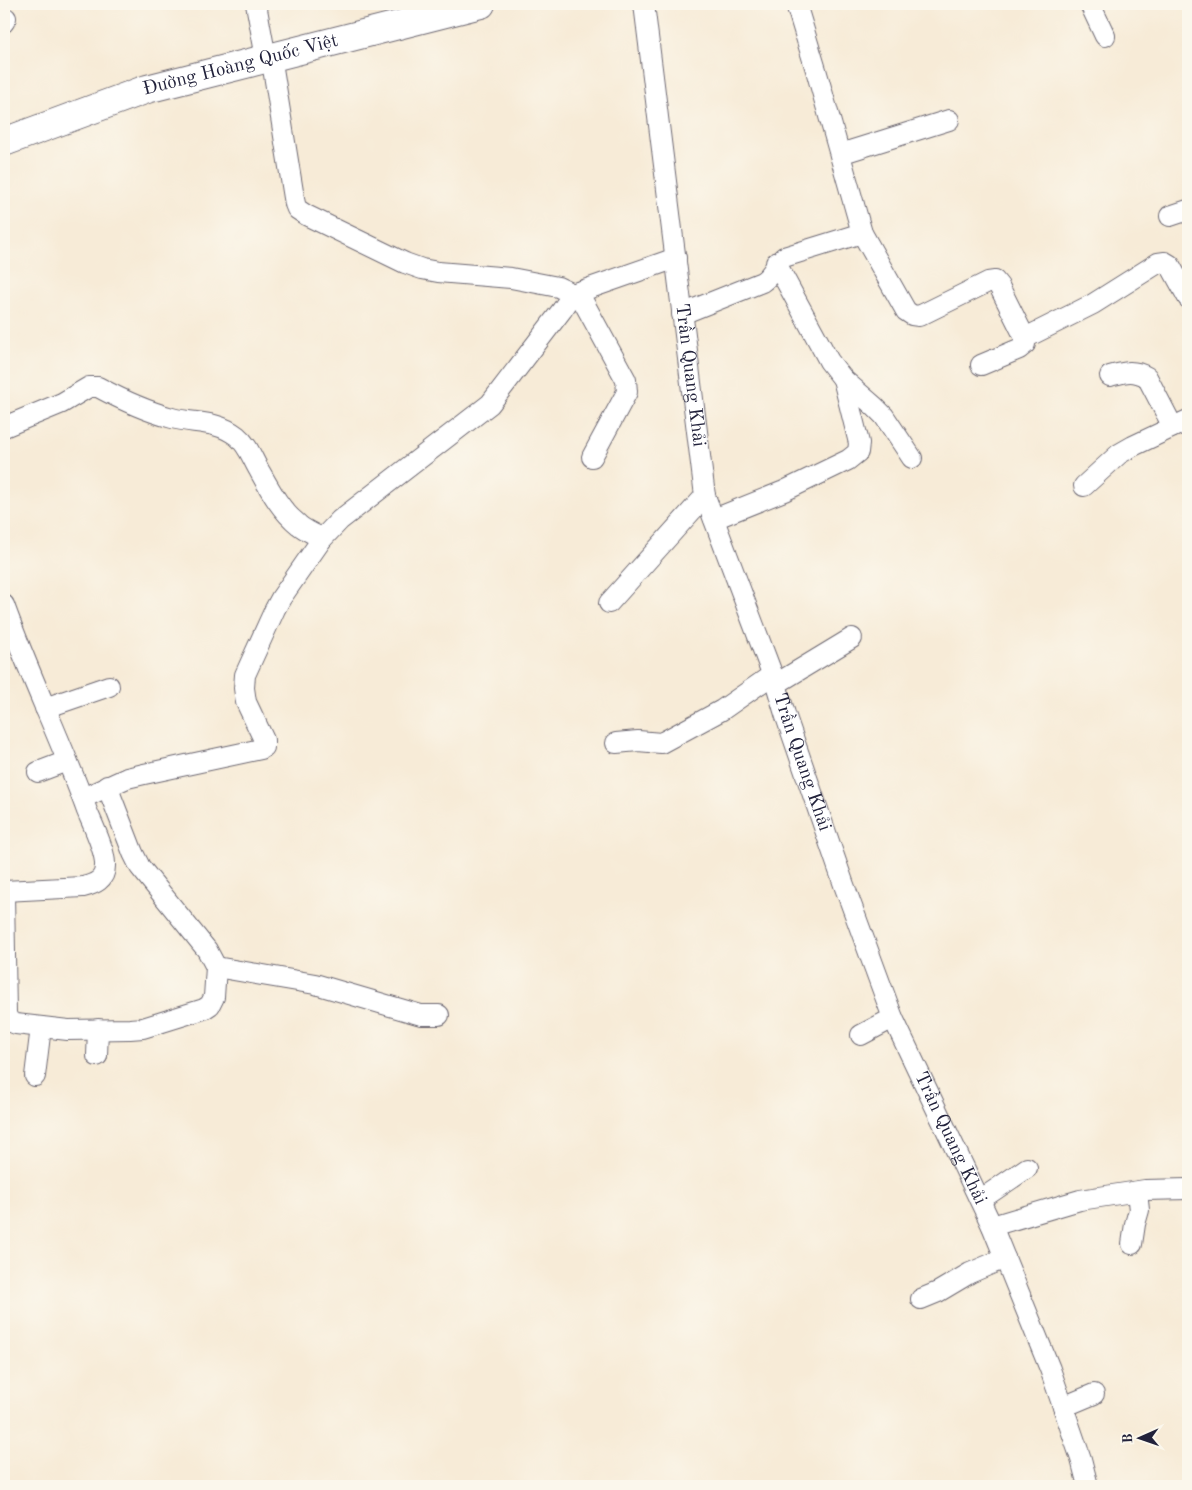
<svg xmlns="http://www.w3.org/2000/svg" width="1192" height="1490" viewBox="0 0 1192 1490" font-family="'Old Standard TT',serif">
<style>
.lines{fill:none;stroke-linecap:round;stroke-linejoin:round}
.minor-casing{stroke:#6d6872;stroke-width:22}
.highway-casing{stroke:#6d6872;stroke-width:30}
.minor{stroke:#fff;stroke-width:20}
.highway{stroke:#fff;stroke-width:28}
.labels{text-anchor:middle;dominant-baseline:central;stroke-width:5;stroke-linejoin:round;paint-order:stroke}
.street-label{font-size:19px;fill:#22223b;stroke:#fbf7ec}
</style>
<rect width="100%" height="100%" fill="#fbf7ec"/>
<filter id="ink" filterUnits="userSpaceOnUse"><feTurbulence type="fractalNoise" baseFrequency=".02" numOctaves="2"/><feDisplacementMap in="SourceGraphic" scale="10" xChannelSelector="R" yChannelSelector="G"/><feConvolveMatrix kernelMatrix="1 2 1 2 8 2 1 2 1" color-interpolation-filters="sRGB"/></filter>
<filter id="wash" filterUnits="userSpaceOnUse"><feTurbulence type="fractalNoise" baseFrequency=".0096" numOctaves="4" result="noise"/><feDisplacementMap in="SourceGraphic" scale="20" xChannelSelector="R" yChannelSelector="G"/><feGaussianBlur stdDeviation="1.12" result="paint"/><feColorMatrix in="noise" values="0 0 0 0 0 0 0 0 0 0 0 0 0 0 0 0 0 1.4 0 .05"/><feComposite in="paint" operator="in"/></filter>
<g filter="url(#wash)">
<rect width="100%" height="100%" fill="#f7ebd7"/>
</g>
<g filter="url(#ink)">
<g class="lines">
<g class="minor-casing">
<g id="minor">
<polyline points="256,4 266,58"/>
<path id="s1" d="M644 4 705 496 776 684 785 714 844 885 893 1018 992 1226 1050 1369 1081 1459 1088 1486"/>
<polyline points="796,4 816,70 862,233 906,311 912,315 919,316 988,282 995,281 999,286 1025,338 1025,344 1019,349 981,365"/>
<polyline points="1090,4 1105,36"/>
<polyline points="4,22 6,18"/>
<polyline points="271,56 295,204 297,209 306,215 405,263 422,269 438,272 511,278 558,287 573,294 676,258"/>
<polyline points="840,154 949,120"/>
<polyline points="1170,216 1188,210"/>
<polyline points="776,263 829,361 843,379 874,406 884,416 912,458"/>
<polyline points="578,292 626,380 627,392 592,457"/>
<path d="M682 314 762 282C773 275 774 265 784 257L862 233"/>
<polyline points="1025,338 1093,304 1158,263 1165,262 1170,265 1188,298"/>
<path d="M1110 376C1125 372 1133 369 1147 377L1173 427"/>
<path d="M4 427 62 403 89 387H98C122 400 146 411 172 418 194 424 217 420 237 436 248 445 252 458 259 470 270 490 281 511 299 525 306 531 315 534 322 539"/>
<polyline points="1084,486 1119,454 1133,446 1188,420"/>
<polyline points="714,519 784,491 848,460 858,452 859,443 843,379"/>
<polyline points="609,603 705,496"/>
<path d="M4 605C29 675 62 742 87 811 93 825 106 852 105 866 105 880 95 884 83 887L4 891"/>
<polyline points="776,684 852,638"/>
<polyline points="45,708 109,686"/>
<polyline points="616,743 638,741 661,743 722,710 772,675"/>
<polyline points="38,772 67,761"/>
<polyline points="83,798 127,778 144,774 261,749 264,747 264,740 246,702 244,688 245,675 275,609 281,598 322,539 340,520 490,404 562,310 573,294"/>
<polyline points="4,893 6,1014 9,1021 16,1024 68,1030 130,1029 143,1028 204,1009 210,1005 214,997 216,967 207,950 140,867 133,853 107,786"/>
<polyline points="216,967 315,984 421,1015 439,1015"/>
<polyline points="861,1035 893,1018"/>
<polyline points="97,1056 98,1029"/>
<polyline points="35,1076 41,1027"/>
<polyline points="980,1200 1027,1168"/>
<polyline points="992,1226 1080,1200 1145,1190 1188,1189"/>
<polyline points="1132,1244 1135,1224 1139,1210 1137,1192"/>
<polyline points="921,1299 938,1292 970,1273 1005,1258"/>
<polyline points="1063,1407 1094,1394"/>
</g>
</g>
<g class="highway-casing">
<g id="highway">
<path id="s2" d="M4 142 147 89 481 4"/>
</g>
</g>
<use href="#minor" class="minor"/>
<use href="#highway" class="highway"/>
</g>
</g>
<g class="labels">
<g class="street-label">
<text stroke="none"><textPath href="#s2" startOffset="249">Đường Hoàng Quốc Việt</textPath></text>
<text stroke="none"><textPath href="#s1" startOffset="374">Trần Quang Khải</textPath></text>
<text stroke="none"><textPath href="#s1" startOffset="779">Trần Quang Khải</textPath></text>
<text stroke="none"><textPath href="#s1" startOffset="1184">Trần Quang Khải</textPath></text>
</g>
</g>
<rect width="1192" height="1490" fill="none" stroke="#fbf7ec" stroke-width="20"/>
<g transform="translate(1140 1438) rotate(268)" stroke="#fbf7ec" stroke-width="4" paint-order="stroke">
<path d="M0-4L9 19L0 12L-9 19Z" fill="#22223b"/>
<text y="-8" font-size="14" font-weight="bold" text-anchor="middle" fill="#22223b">B</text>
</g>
</svg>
